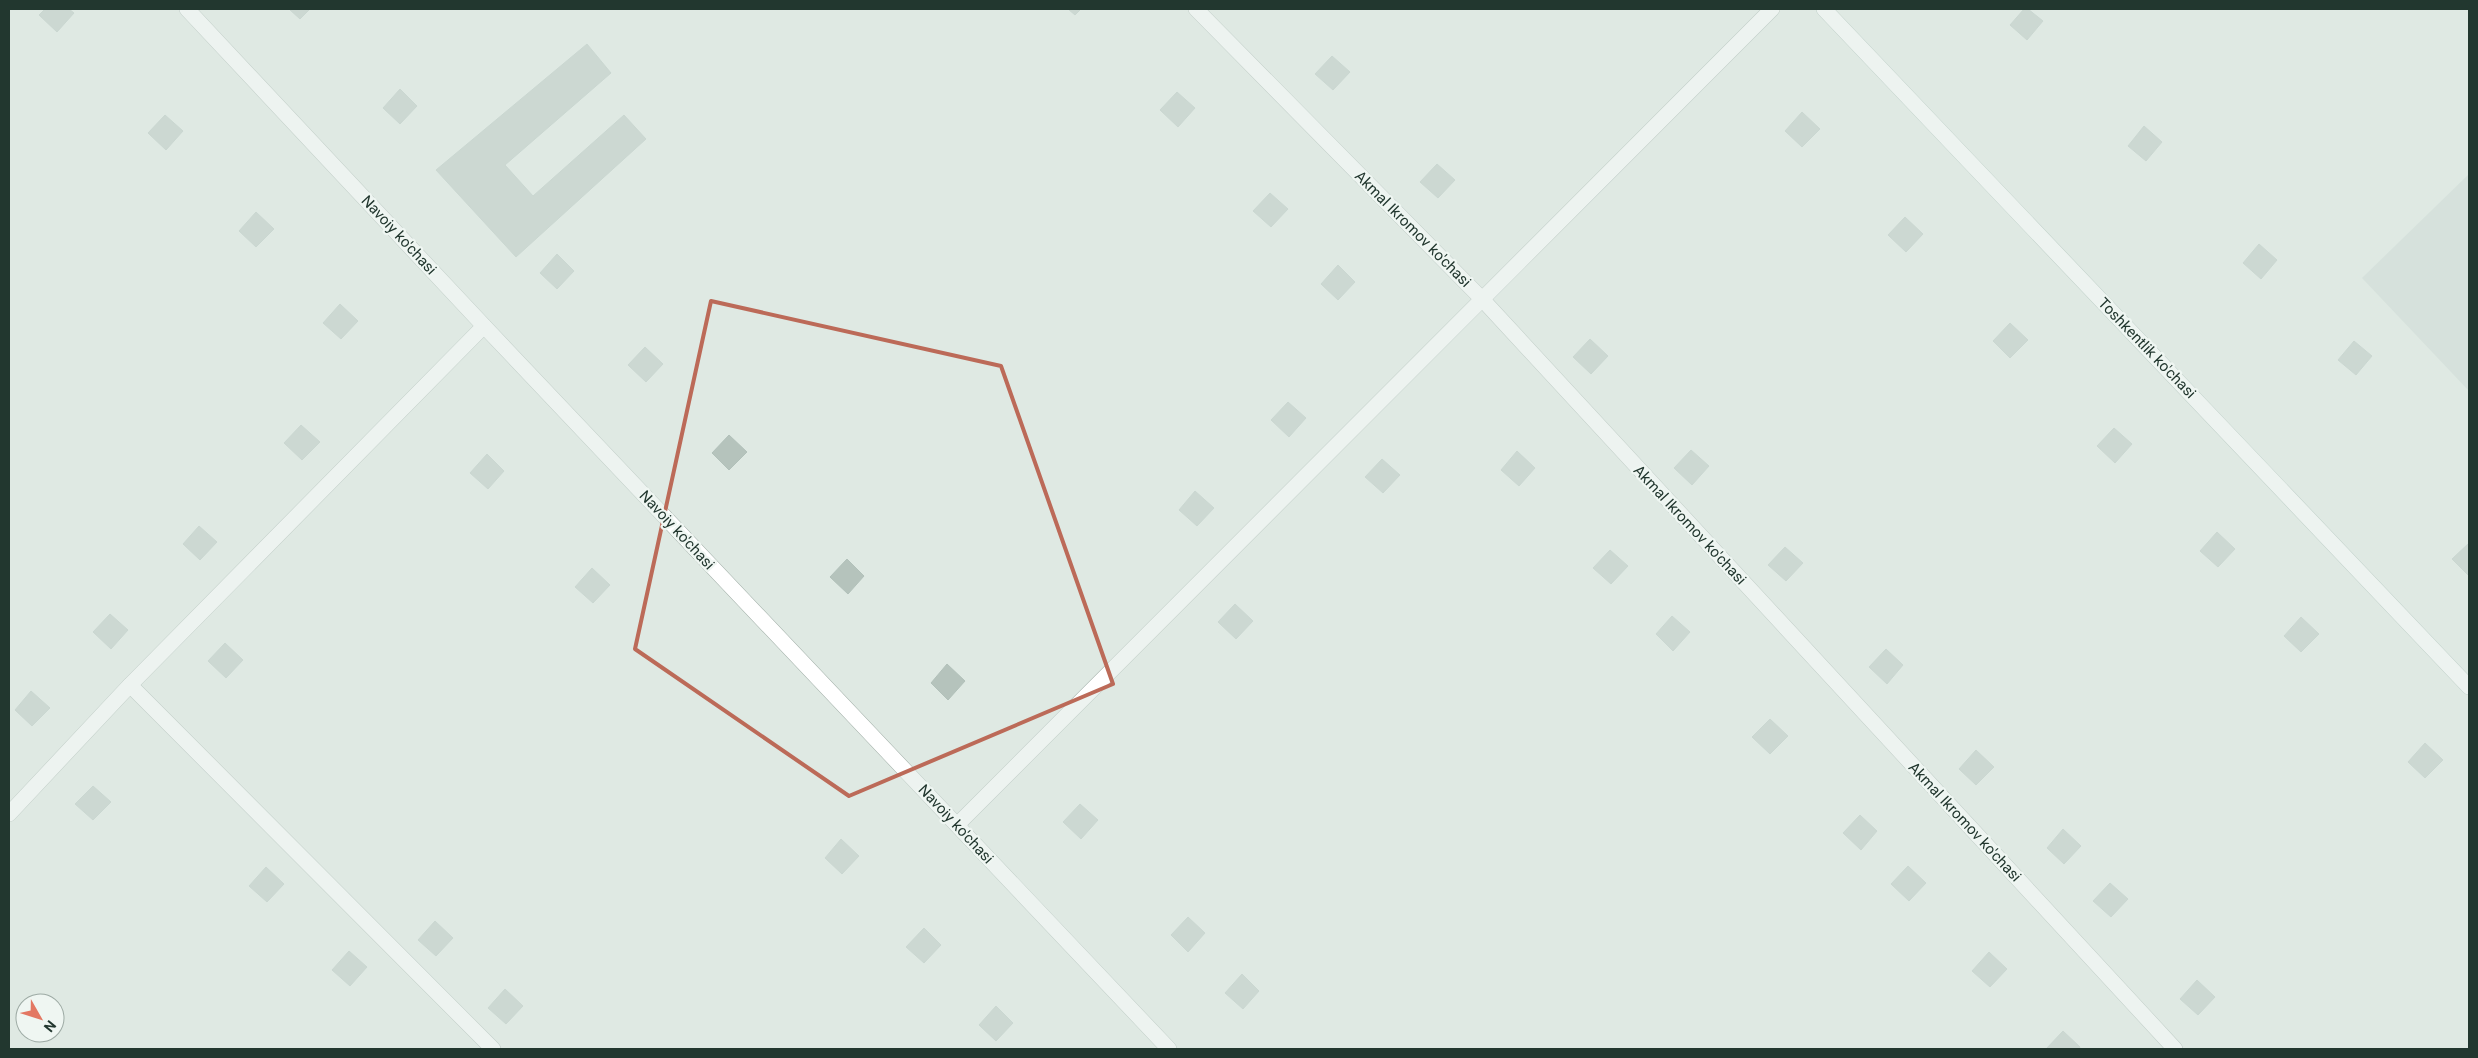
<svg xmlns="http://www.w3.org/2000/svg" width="2478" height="1058" viewBox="0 0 2478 1058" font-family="Roboto,sans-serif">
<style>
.built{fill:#cdd8d2}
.building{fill:#b5c3bc;stroke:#b2c1ba}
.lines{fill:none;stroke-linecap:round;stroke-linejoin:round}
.minor-casing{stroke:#a3b0a9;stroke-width:16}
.tertiary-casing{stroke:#a3b0a9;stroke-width:16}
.secondary-casing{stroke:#9fb3aa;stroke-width:16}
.minor{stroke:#fff;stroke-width:15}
.tertiary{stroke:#fff;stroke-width:15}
.secondary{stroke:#fff;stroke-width:15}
.marked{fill:none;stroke:#bc6a58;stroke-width:4;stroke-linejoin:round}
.labels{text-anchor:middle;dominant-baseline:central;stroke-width:4.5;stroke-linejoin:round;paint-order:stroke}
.street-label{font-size:15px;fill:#22372f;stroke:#eff6f2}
</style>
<rect width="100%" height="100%" fill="#dfe9e3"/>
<polygon class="built" points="2469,174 2469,391 2362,278"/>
<g class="building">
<polygon points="45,9 69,9 74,13 57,32 39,15"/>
<polygon points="289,9 310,9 300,19"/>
<polygon points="1068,9 1081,9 1075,15"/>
<polygon points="2024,9 2028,9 2043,21 2027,40 2010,25"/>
<polygon points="587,44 611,73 505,165 533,196 624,115 646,139 516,257 436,170"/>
<polygon points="1332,56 1350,72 1333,90 1315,74"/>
<polygon points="400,89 417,106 400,124 383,108"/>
<polygon points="1177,92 1195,108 1178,127 1160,110"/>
<polygon points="1802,112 1820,129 1802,147 1785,131"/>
<polygon points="165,115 183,131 166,150 148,133"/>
<polygon points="2144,126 2162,142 2146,161 2128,146"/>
<polygon points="1437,164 1455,180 1438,198 1420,182"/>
<polygon points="1270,193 1288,209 1271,227 1253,211"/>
<polygon points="256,212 274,229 256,247 239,231"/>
<polygon points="1905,217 1923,234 1906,252 1888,235"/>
<polygon points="2259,244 2277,260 2261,279 2243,263"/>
<polygon points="557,254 574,271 557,289 540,273"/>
<polygon points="1338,265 1355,282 1338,300 1321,284"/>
<polygon points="340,304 358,321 341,339 323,323"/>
<polygon points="2010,323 2028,340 2010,358 1993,341"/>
<polygon points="1590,339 1608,356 1591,374 1573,357"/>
<polygon points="2354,341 2372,356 2356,375 2338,360"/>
<polygon points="645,347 663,364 646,382 628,365"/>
<polygon points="1288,402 1306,418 1289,437 1271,420"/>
<polygon points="301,425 320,442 302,460 284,443"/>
<polygon points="2114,428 2132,444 2115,463 2097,446"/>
<polygon points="729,435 747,452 729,470 712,453"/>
<polygon points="1691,450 1709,466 1692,485 1674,468"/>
<polygon points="1517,451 1535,468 1519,486 1501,470"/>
<polygon points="487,454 504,471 488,489 470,473"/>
<polygon points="1382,459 1400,475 1383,493 1365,477"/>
<polygon points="1195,491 1214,508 1197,526 1179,510"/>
<polygon points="199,526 217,542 200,560 183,544"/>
<polygon points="2217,532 2235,549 2218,567 2200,551"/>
<polygon points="2469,543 2469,576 2452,559"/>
<polygon points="1785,547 1803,563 1786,581 1768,565"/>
<polygon points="1610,550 1628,566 1611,584 1593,568"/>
<polygon points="847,559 864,576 848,594 830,577"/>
<polygon points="592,568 610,585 593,603 575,587"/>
<polygon points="1235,604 1253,621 1236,639 1218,622"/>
<polygon points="110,614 128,630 111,649 93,632"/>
<polygon points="1672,616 1690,632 1673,651 1656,634"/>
<polygon points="2301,617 2319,634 2301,652 2284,636"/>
<polygon points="225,643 243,660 226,678 208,661"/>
<polygon points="1886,649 1903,665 1887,684 1869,667"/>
<polygon points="947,664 965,681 948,700 931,683"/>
<polygon points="31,691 50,708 32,726 15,710"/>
<polygon points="1770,719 1788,736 1770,754 1752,737"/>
<polygon points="2425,743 2443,760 2425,778 2408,762"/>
<polygon points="1976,750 1994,767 1976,785 1959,769"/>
<polygon points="93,786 111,802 93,820 75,804"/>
<polygon points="1080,804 1098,820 1081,839 1063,822"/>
<polygon points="1860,815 1877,831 1861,850 1843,833"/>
<polygon points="2063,829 2081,846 2064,864 2047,848"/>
<polygon points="841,839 859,856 842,874 825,858"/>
<polygon points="1908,866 1926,883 1909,901 1891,884"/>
<polygon points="266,867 284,884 267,902 249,886"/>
<polygon points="2110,883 2128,899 2111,917 2093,901"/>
<polygon points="1188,917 1205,933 1188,952 1171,935"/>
<polygon points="435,921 453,938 436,956 418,940"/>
<polygon points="924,928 941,945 924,963 906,947"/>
<polygon points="349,951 367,967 350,986 332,970"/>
<polygon points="1989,952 2007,969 1990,987 1972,971"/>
<polygon points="1242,974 1259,991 1243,1009 1225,993"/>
<polygon points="2197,980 2215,997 2198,1015 2180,999"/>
<polygon points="505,989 523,1006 506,1024 488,1008"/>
<polygon points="996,1006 1013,1023 996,1041 979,1025"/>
<polygon points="2063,1031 2080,1047 2079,1049 2046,1049"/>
</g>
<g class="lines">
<g class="minor-casing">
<g id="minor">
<polyline points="1196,9 1482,299 2175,1049"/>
<polyline points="130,685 493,1049"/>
<polyline points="9,814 130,685 484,326"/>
<polyline points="957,825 1772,9"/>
</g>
</g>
<g class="tertiary-casing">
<polyline id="tertiary" points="187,9 484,326 1169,1049"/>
</g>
<g class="secondary-casing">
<polyline id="secondary" points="1824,9 2469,687"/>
</g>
<use href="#minor" class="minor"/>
<use href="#tertiary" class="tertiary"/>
<use href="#secondary" class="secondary"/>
</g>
<path d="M0 0H2478V1058H0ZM711 301 1001 366 1113 684 849 796 635 649Z" fill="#dfe9e3" fill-opacity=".55" fill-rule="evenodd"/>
<path class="marked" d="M711 301 1001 366 1113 684 849 796 635 649Z"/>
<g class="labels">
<g class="street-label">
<text transform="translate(1413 229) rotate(45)">Akmal Ikromov ko'chasi</text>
<text transform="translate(399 235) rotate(47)">Navoiy ko'chasi</text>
<text transform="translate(2147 348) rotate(46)">Toshkentlik ko'chasi</text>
<text transform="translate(1690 525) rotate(47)">Akmal Ikromov ko'chasi</text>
<text transform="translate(677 530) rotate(47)">Navoiy ko'chasi</text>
<text transform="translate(1965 822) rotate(47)">Akmal Ikromov ko'chasi</text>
<text transform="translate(956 824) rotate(47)">Navoiy ko'chasi</text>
</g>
</g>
<rect width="2478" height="1058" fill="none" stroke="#22372f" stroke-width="20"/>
<g transform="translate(40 1018) rotate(129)"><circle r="24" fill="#eff6f2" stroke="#9daaa4"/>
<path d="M0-4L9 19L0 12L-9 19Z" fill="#e37762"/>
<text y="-8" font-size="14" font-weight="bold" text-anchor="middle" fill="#22372f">N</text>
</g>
</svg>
